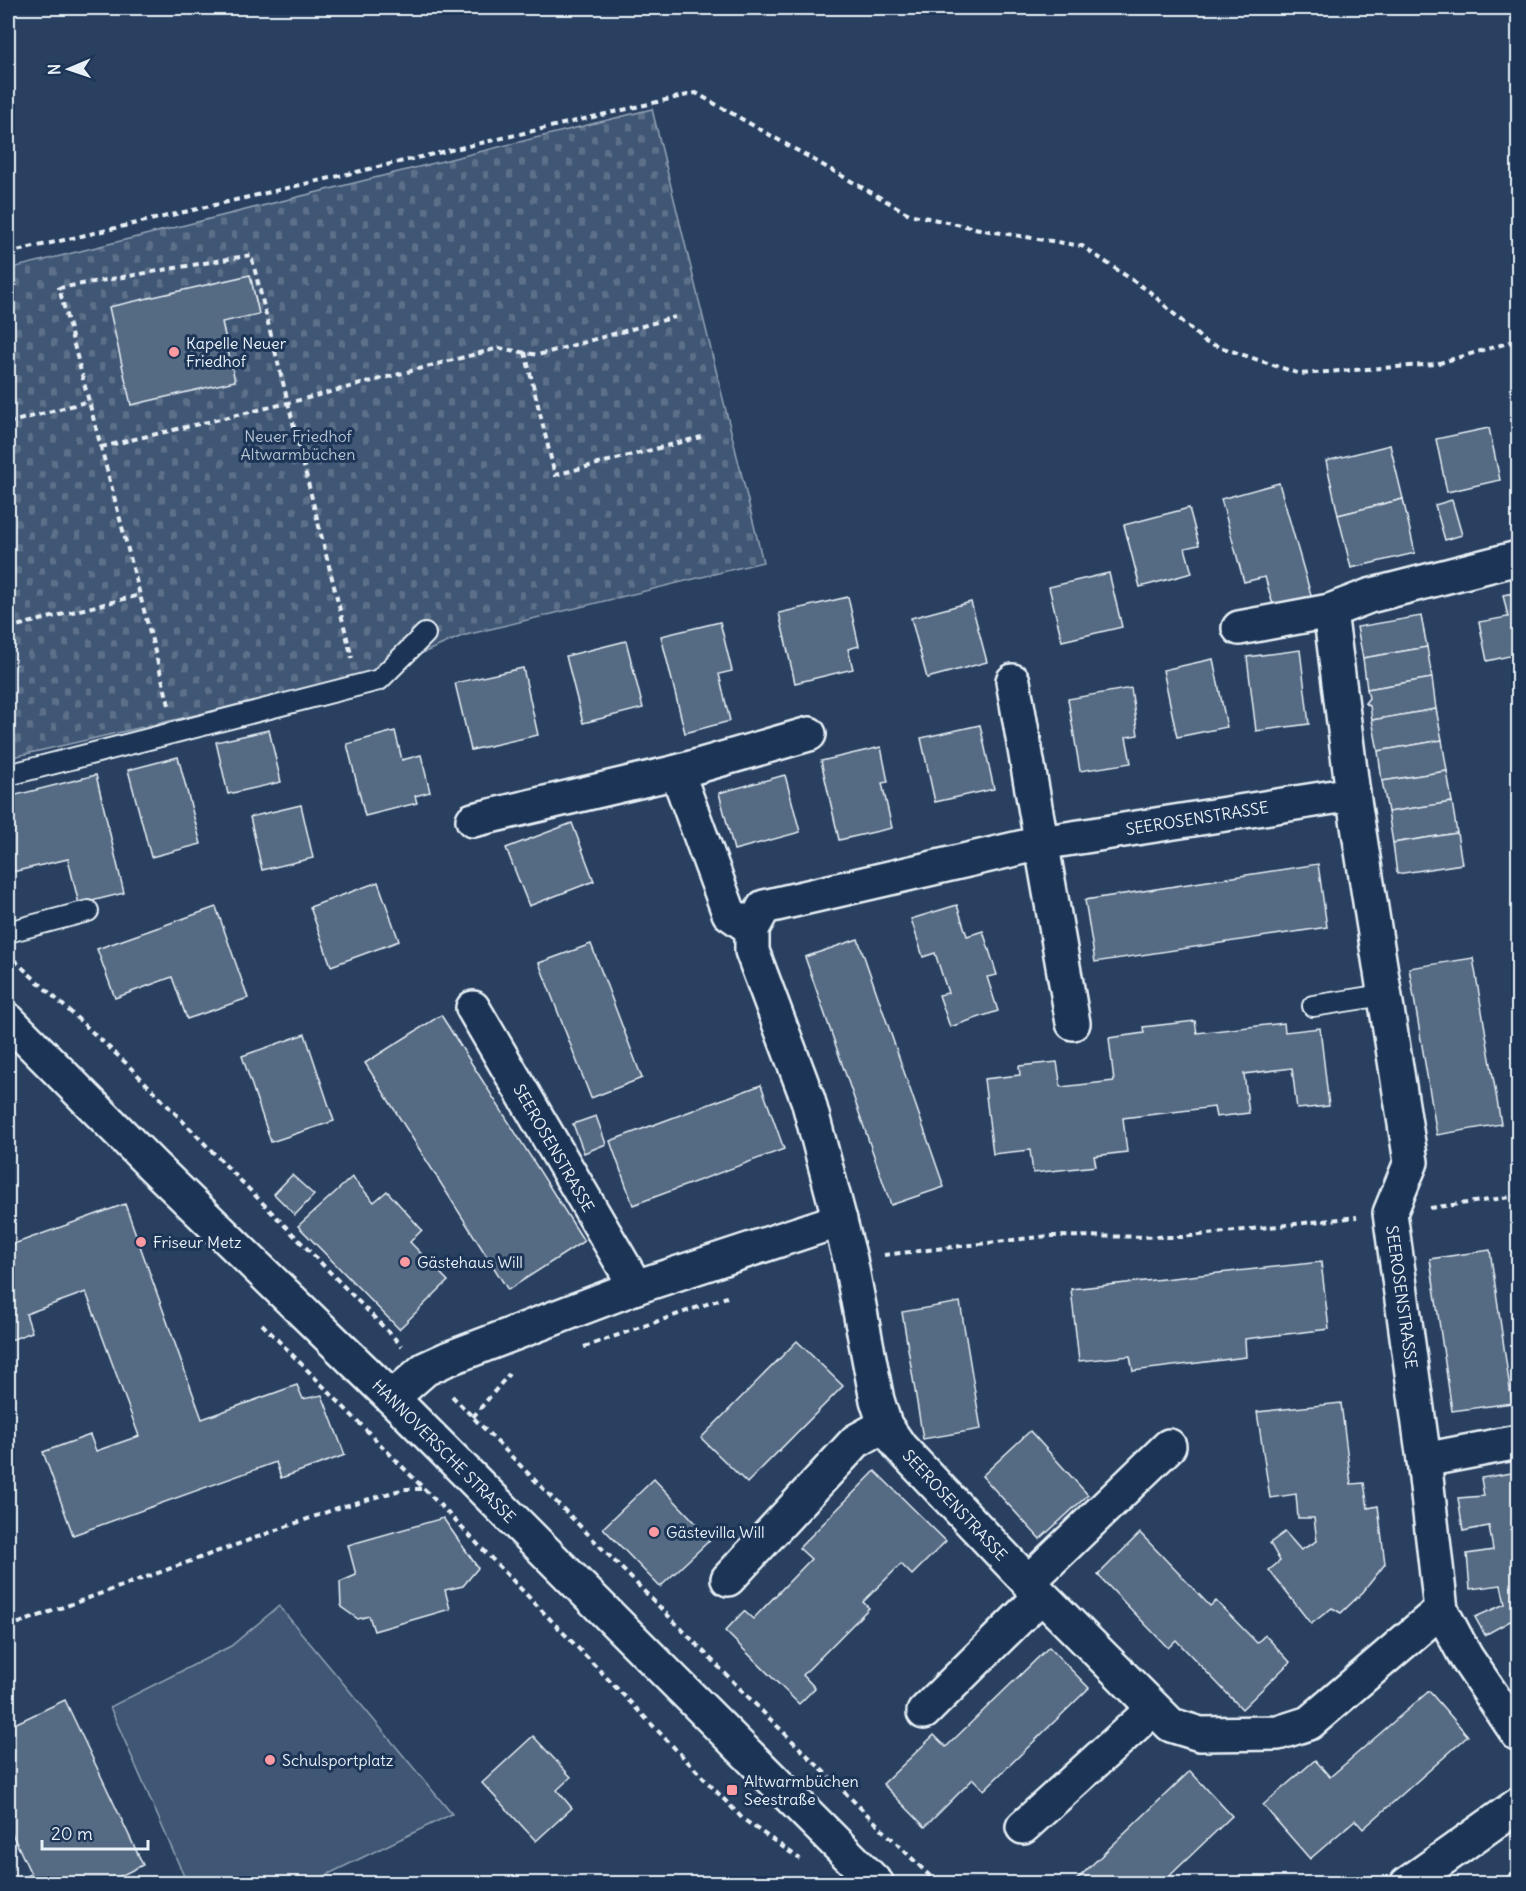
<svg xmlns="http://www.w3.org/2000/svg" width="1526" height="1891" viewBox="0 0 1526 1891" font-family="Delius,sans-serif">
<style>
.cemetery{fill:url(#cemetery-stones);stroke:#94a4b6;stroke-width:1.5}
.park{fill:#415774;stroke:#94a4b6;stroke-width:1.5}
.building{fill:#556a83;stroke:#e8f1f8;stroke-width:1.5}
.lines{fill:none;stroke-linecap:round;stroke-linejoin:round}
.service-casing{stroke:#e8f1f8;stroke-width:24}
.minor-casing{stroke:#e8f1f8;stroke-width:38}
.secondary-casing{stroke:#e8f1f8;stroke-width:38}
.path{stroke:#e8f1f8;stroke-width:4;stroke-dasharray:6 4.5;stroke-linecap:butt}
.service{stroke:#1d3557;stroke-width:20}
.minor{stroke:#1d3557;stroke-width:33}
.secondary{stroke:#1d3557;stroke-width:33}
.poi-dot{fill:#ff9aa2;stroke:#1d3557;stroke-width:2}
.labels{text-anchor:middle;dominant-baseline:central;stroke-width:6;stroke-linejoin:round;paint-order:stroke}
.poi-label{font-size:16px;fill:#e8f1f8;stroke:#1d3557;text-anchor:start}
.park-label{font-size:16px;fill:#b6c3d0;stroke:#1d3557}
.street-label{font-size:16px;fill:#e8f1f8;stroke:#1d3557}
</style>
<defs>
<pattern id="cemetery-stones" width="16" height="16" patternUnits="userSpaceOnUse" patternTransform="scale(1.5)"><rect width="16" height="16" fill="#415774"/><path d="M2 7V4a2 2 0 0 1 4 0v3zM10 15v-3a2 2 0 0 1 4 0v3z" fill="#5c7089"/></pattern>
</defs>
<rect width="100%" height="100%" fill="#294061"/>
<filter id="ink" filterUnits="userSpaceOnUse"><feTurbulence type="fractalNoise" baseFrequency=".0167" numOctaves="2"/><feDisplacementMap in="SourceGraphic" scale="12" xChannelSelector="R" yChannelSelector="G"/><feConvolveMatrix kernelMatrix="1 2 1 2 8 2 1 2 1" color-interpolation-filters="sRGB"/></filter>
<g filter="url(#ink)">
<polygon class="cemetery" points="652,109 763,562 462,636 374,674 8,758 8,269"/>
<polygon class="park" points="279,1606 452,1814 310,1883 187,1883 110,1707 231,1646"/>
<g class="building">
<polygon points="250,275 259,314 222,322 235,381 131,405 109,307"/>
<polygon points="1518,420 1518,445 1513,422"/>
<polygon points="1489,428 1500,480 1447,492 1436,439"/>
<polygon points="1390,445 1403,499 1338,515 1326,461"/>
<polygon points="1279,483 1313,602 1275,612 1265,577 1244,582 1221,499"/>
<polygon points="1403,499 1415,553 1351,568 1338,515"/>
<polygon points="1452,500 1462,535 1445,540 1435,505"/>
<polygon points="1189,508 1199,545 1185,548 1192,573 1140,587 1124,525"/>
<polygon points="1109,573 1122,627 1062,641 1049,587"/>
<polygon points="1518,592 1518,654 1487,661 1479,622 1508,617 1503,595"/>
<polygon points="848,597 859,646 848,649 853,669 795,683 779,613"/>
<polygon points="971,602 987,662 927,678 911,618"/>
<polygon points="1421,616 1427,647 1363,658 1357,627"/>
<polygon points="720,622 732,671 719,674 730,721 685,733 661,636"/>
<polygon points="626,641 643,708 583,723 566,656"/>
<polygon points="1427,647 1432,678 1367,689 1363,658"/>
<polygon points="1300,650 1309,724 1256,731 1247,657"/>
<polygon points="1213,659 1227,727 1177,737 1163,670"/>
<polygon points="523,668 538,735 471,750 455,683"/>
<polygon points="1432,678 1436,709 1372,720 1370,706 1365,703 1369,698 1367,689"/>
<polygon points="1131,688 1138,735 1126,737 1131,763 1080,771 1068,699"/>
<polygon points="1436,709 1442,740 1378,751 1372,720"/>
<polygon points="980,725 994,789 935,802 921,738"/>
<polygon points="269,730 281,782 228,794 216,742"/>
<polygon points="395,731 402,760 421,755 430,792 415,796 417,803 365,816 347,744"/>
<polygon points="1442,740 1447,771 1382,781 1378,751"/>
<polygon points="881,747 888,782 882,783 892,828 839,840 821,761"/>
<polygon points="178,757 201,844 151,857 128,770"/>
<polygon points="1447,771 1452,802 1388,812 1382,781"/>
<polygon points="96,775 124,893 79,904 68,859 8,873 8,797"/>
<polygon points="785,775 800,832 734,850 719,793"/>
<polygon points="1452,802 1457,833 1393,843 1388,812"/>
<polygon points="301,805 313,858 262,870 250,817"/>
<polygon points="572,823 594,881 529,906 506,848"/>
<polygon points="1457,833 1462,864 1397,874 1393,843"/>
<polygon points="1318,864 1327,927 1095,962 1085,900"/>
<polygon points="378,882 399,941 331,966 310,907"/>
<polygon points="957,905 967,936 983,931 997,975 987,977 998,1011 950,1027 939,995 948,993 935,953 923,957 911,919"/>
<polygon points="216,907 248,998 187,1019 172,977 115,998 97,949"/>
<polygon points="858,939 944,1187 891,1205 805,957"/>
<polygon points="591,944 642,1078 591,1098 539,963"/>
<polygon points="1473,958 1501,1124 1437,1135 1409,968"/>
<polygon points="441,1015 584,1241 508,1290 365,1063"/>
<polygon points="1195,1021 1197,1033 1284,1023 1285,1032 1320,1028 1329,1106 1297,1109 1292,1068 1244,1074 1249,1113 1216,1117 1214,1107 1123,1118 1127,1152 1094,1156 1096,1166 1033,1173 1030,1150 993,1154 984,1079 1020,1075 1019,1066 1057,1062 1061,1087 1114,1081 1109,1038 1144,1033 1143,1027"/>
<polygon points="305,1034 334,1121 271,1142 242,1056"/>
<polygon points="761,1085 784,1149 633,1205 610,1141"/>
<polygon points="596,1116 606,1144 584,1153 573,1124"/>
<polygon points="292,1175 314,1195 295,1215 274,1194"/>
<polygon points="352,1177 374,1202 387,1191 422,1230 410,1242 448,1281 399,1329 298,1226"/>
<polygon points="125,1204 202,1419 297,1385 303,1399 322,1395 345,1455 281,1478 276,1462 73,1535 43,1452 90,1435 96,1451 139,1436 86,1292 26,1314 32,1332 8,1341 8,1246"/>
<polygon points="1490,1250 1512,1403 1452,1411 1430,1259"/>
<polygon points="1321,1262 1329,1329 1245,1339 1246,1357 1133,1371 1130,1356 1079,1361 1071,1289"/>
<polygon points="960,1302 981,1429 923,1439 902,1312"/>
<polygon points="797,1341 843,1386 747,1483 701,1438"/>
<polygon points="1341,1403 1351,1484 1364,1483 1368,1508 1378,1506 1385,1564 1363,1592 1341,1613 1332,1608 1311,1624 1269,1570 1280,1561 1270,1543 1285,1532 1301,1550 1317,1541 1314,1518 1298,1518 1296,1494 1270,1498 1257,1412"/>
<polygon points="1030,1431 1088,1495 1040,1539 982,1476"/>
<polygon points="875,1471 946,1541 912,1575 901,1564 863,1602 869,1608 803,1675 815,1688 799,1704 725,1631 744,1611 753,1619 811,1559 799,1548"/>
<polygon points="1518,1472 1518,1630 1512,1620 1485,1635 1475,1617 1505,1604 1501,1585 1470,1589 1467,1554 1493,1550 1489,1526 1463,1531 1458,1498 1484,1496 1481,1478"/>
<polygon points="654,1479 711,1539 660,1587 603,1528"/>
<polygon points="443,1518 478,1568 463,1586 445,1590 450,1609 374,1631 369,1616 358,1619 341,1607 340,1582 356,1575 348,1545"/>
<polygon points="1140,1533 1210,1606 1216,1601 1257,1643 1265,1635 1290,1662 1242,1709 1176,1640 1168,1648 1098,1575"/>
<polygon points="1049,1647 1089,1688 984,1790 973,1779 925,1827 883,1784 934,1735 946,1747"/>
<polygon points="1518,1668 1518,1685 1511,1673"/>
<polygon points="1429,1691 1468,1736 1363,1829 1355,1820 1310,1859 1263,1805 1315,1760 1330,1777"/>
<polygon points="65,1700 143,1865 104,1884 12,1884 31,1874 8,1825 8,1727"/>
<polygon points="533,1736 571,1777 557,1790 572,1808 536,1841 482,1783"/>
<polygon points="1190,1771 1232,1816 1161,1884 1072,1884"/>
<polygon points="1518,1869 1518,1884 1503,1884 1501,1881"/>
</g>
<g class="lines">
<g class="service-casing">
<g id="service">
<polyline points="8,775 379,680 425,634"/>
<polyline points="8,932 88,911"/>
<polyline points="1313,1006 1383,995"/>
</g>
</g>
<g class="minor-casing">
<g id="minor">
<polyline points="1330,611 1369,596 1518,558"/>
<polyline points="1239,628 1330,611 1353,794"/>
<polyline points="1013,681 1073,1023"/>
<polyline points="473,820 677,772"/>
<polyline points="752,929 729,913 677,772 809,734"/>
<polyline points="473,1008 636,1287"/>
<polyline points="392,1398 425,1369 447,1359 636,1287 840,1220"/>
<polyline points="1424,1460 1518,1442"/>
<polyline points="728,1579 856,1441 885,1425"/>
<polyline points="1028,1582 1169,1446"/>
<polyline points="1441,1610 1309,1723 1278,1733 1200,1734 1171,1725 1028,1582 900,1447 885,1425 877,1400 850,1259 808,1100 752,951 752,929 764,907 1041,843 1353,794 1411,1162 1390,1213 1424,1460 1441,1610 1466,1657 1518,1734"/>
<polyline points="924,1712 1041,1596"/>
<polyline points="1023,1827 1153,1709"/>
<polyline points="1407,1884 1518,1805"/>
</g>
</g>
<g class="secondary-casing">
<polyline id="secondary" points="8,1020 153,1166 392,1398 877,1884"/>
</g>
<g class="path">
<polyline points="8,253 696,93 909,214 989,231 1082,246 1150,292 1205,342 1300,374 1436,364 1518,340"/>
<polyline points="525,352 555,475 701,437"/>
<polyline points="8,423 89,401"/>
<polyline points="101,447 288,403 499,348 538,355 675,317"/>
<polyline points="8,628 140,595"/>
<polyline points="169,705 59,288 251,255 352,658"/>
<polyline points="14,960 127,1064 402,1346"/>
<polyline points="1430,1208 1518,1196"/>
<polyline points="884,1255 1048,1236 1182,1237 1357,1217"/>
<polyline points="262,1324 439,1504 743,1819 800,1859"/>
<polyline points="584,1347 727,1297"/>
<polyline points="452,1396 766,1715 938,1884"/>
<polyline points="473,1417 509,1374"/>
<polyline points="8,1627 338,1508 404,1489 422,1489"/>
</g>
<use href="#service" class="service"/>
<use href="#minor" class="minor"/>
<use href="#secondary" class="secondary"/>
</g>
</g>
<g class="poi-dot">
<circle cx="174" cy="352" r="6"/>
<circle cx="141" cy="1242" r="6"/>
<circle cx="405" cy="1262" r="6"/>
<circle cx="654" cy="1532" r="6"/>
<circle cx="270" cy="1760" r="6"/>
<rect x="726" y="1784" width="12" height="12" rx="3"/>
</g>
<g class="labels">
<g class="poi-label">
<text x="186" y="343">Kapelle Neuer<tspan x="186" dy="18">Friedhof</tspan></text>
<text x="153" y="1242">Friseur Metz</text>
<text x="417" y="1262">Gästehaus Will</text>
<text x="666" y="1532">Gästevilla Will</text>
<text x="282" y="1760">Schulsportplatz</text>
<text x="744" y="1781">Altwarmbüchen<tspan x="744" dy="18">Seestraße</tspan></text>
</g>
<g class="park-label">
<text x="298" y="436">Neuer Friedhof<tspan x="298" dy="18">Altwarmbüchen</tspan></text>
</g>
<g class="street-label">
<text transform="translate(1197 818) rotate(-9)">SEEROSENSTRASSE</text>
<text transform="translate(554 1148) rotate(60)">SEEROSENSTRASSE</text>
<text transform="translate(1402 1297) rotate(82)">SEEROSENSTRASSE</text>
<text transform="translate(444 1451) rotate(45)">HANNOVERSCHE STRASSE</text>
<text transform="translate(955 1505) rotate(47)">SEEROSENSTRASSE</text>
</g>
</g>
<rect width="1526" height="1891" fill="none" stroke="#1d3557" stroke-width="30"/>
<rect x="15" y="15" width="1496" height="1861" fill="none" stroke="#e8f1f8" stroke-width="2" filter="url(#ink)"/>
<g transform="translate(69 69) rotate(268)" stroke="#1d3557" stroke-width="4.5" paint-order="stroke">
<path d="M0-4.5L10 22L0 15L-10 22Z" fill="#e8f1f8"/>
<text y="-9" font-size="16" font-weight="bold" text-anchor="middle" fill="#e8f1f8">N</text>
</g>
<path d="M42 1840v9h106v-9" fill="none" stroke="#e8f1f8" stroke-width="3"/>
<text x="51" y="1840" font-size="18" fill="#e8f1f8" stroke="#1d3557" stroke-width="4.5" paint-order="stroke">20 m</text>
</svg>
